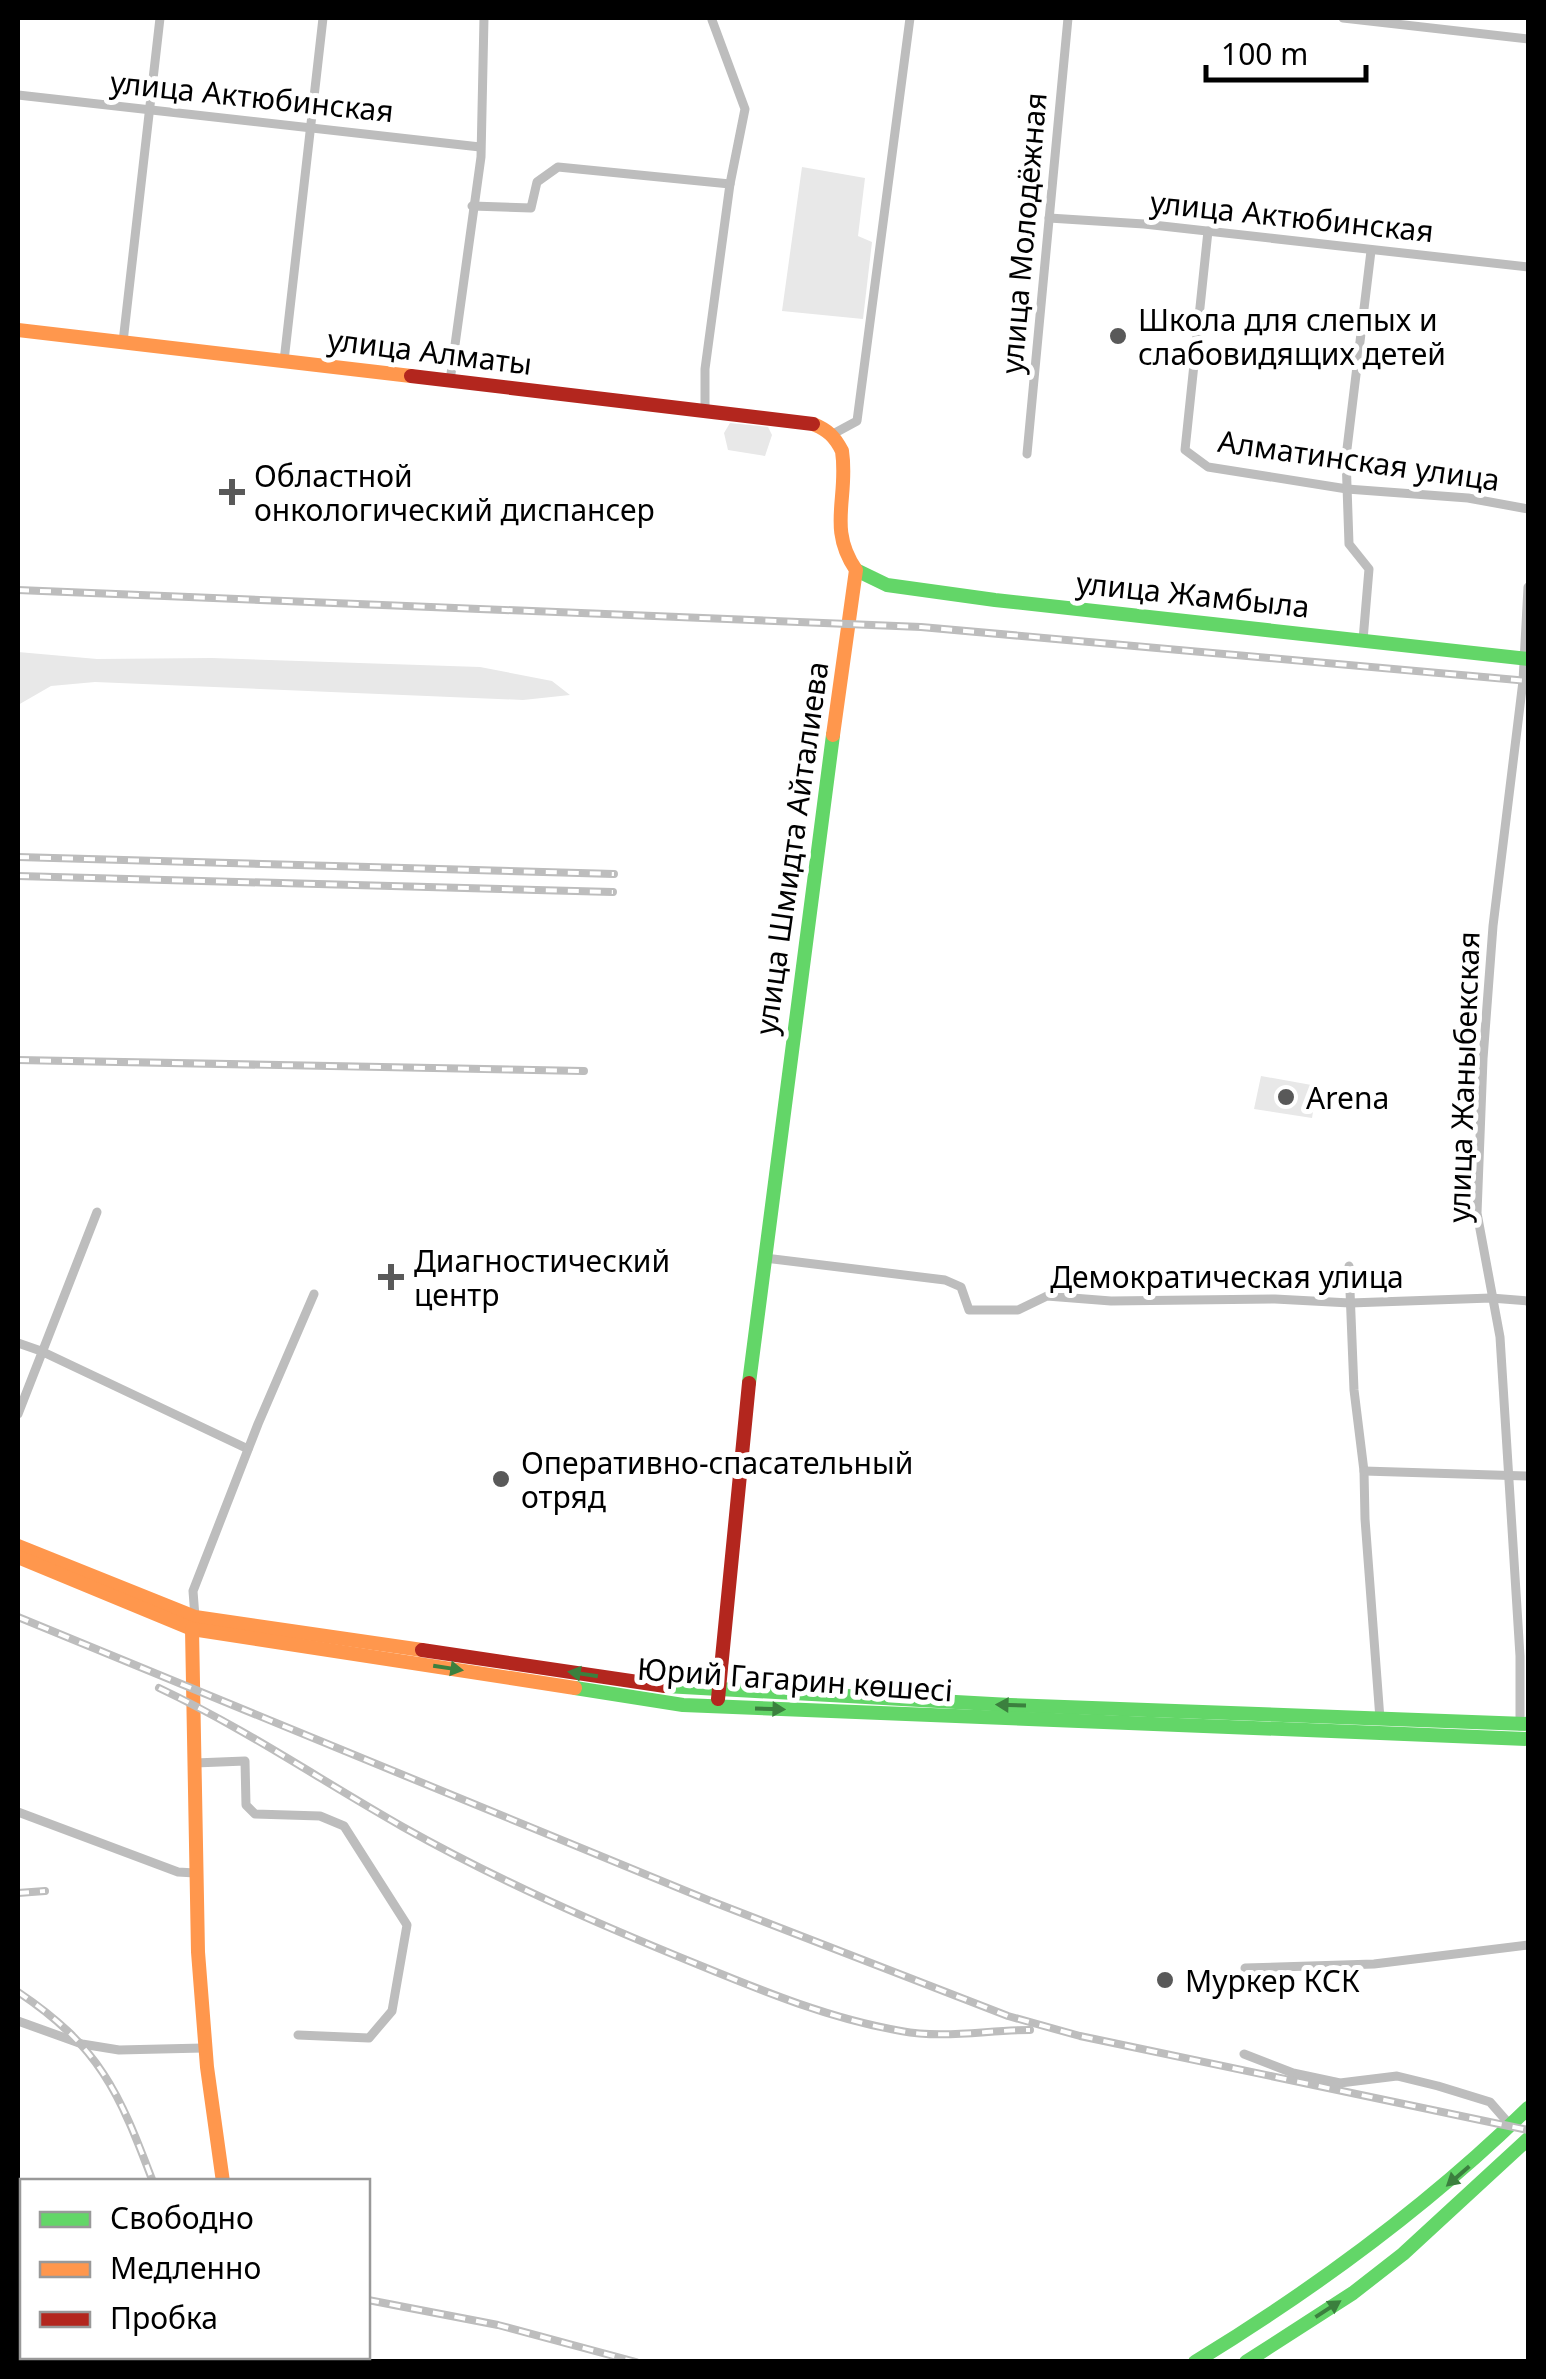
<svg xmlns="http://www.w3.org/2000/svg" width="1546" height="2379" viewBox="0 0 1546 2379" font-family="'Noto Sans',sans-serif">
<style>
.green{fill:#e8e8e8}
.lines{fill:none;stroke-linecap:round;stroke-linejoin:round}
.street{stroke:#bdbdbd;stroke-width:9}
.fast{stroke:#63d668;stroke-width:14}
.slow{stroke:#ff974d;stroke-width:14}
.jam{stroke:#b3261e;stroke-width:14}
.rail-casing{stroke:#bdbdbd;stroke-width:8}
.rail{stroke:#fff;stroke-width:4;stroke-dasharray:11;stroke-linecap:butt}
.oneway{fill:#3b803e}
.poi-dot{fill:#595959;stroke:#fff;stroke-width:4}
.labels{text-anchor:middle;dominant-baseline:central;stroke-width:10;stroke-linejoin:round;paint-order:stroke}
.street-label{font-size:30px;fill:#000;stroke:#fff}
.poi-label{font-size:30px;fill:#000;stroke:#fff;text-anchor:start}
</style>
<rect width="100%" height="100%" fill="#fff"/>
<g class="green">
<polygon points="802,167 865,178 858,236 872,242 863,319 782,311"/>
<polygon points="730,423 768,427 772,435 765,456 728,450 724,433"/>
<polygon points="18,652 97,659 212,658 480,667 552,681 570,695 523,700 95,682 51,686 18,705"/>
<polygon points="1261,1076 1317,1086 1312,1118 1254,1109"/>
</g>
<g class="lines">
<g class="street">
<polyline points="1343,18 1528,39"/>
<polyline points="18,95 480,147"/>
<polyline points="472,206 531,208 537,182 558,167 730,184"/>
<polyline points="1049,218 1144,224 1528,267"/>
<polyline points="1208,231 1185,450 1208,467 1347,489 1468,498 1528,509"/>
<polyline points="123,342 160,18"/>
<polyline points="284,361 323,18"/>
<polyline points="450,381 481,157 484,18"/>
<polyline points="705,411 705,369 730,184 745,109 712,20"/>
<polyline points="833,434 857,421 910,18"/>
<polyline points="1027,454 1068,18"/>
<polyline points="1363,640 1369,569 1349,544 1346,457 1371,251"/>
<polyline points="765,1258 945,1280 961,1287 969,1310 1018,1310 1047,1296 1111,1301 1275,1299 1350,1303 1491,1298 1528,1301"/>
<polyline points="1349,1266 1354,1390 1364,1471 1365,1519 1380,1719"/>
<polyline points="18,1343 41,1351 248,1449"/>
<polyline points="18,1414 97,1212"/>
<polyline points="1364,1471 1528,1476"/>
<polyline points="195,1617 193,1591 258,1424 314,1294"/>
<polyline points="1520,1726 1520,1656 1500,1337 1477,1213 1483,1059 1493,926 1523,681 1528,587"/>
<polyline points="195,1763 245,1761 246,1805 255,1814 320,1816 344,1826 407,1925 392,2011 369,2038 298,2035"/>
<polyline points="18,1812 178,1872 195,1873"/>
<polyline points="1245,1968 1374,1964 1528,1945"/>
<polyline points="18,2021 82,2044 119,2050 203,2048"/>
<polyline points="1244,2054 1293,2073 1340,2083 1397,2076 1438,2086 1490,2102 1511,2126"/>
</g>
<g class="fast">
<polyline points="856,570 887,585 995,600 1528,659"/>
<polyline points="749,1383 833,735"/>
<polyline points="665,1686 1010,1705 1528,1724"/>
<polyline points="575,1688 683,1705 1528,1739"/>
<polyline points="274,2356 277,2362"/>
<path d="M1195 2362C1316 2288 1427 2207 1528 2108"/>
<polyline points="1246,2362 1353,2293 1403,2254 1528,2139"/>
</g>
<g class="slow">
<polyline points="18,330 411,376"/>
<path d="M813 424C828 430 835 437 842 451 849 497 827 528 856 570L833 735"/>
<polyline points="18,1546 195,1617 422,1650"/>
<polyline points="18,1557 192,1629 575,1688"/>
<polyline points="192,1629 198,1952 207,2067 223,2182"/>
</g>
<g class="jam">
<polyline points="411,376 813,424"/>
<polyline points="422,1650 665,1686"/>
<polyline points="718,1699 749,1383"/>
</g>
<g class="rail-casing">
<g id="rail">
<polyline points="18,590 921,627 1528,681"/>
<polyline points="18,857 614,874"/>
<polyline points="18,876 613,892"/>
<polyline points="18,1060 584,1071"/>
<polyline points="18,1617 708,1900 1008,2016 1080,2036 1528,2130"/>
<path d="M159 1688C244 1728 322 1781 403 1827 499 1881 598 1924 699 1965 765 1992 831 2019 901 2031 943 2039 987 2030 1030 2030"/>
<polyline points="18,1893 45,1891"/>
<path d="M18 1992C100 2047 119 2092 153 2182"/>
<polyline points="368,2300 498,2325 636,2362"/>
<polyline points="225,2356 227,2362"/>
</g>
</g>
<use href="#rail" class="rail"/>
</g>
<defs><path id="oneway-solid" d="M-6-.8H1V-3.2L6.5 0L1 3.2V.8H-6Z" transform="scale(2.5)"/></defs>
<g class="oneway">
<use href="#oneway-solid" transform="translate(448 1668) rotate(9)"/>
<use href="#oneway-solid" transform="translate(583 1674) rotate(-171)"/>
<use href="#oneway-solid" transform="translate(1011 1705) rotate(-178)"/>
<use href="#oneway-solid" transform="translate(770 1709) rotate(2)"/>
<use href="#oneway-solid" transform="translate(1458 2176) rotate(139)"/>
<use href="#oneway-solid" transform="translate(1328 2309) rotate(-33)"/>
</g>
<g class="poi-dot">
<circle cx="1118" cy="336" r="10"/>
<path d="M227 477h10v10h10v10h-10v10h-10v-10h-10v-10h10z"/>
<circle cx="1286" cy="1097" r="10"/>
<path d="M386 1262h10v10h10v10h-10v10h-10v-10h-10v-10h10z"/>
<circle cx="501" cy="1479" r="10"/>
<circle cx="1165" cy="1980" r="10"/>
</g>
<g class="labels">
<g class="street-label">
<text transform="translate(252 96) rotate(6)">улица Актюбинская</text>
<text transform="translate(1292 216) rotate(6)">улица Актюбинская</text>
<text transform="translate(1023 233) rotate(-85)">улица Молодёжная</text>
<text transform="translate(430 351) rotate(7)">улица Алматы</text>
<text transform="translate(1359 460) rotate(8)">Алматинская улица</text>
<text transform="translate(1193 594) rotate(6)">улица Жамбыла</text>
<text transform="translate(791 848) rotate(-82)">улица Шмидта Айталиева</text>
<text transform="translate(1463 1077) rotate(-88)">улица Жаныбекская</text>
<text x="1227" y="1276">Демократическая улица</text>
<text transform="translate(795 1679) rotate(4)">Юрий Гагарин көшесі</text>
</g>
<g class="poi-label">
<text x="1138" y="319">Школа для слепых и<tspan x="1138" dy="34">слабовидящих детей</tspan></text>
<text x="254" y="475">Областной<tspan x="254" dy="34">онкологический диспансер</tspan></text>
<text x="1306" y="1097">Arena</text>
<text x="414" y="1260">Диагностический<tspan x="414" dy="34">центр</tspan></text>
<text x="521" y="1462">Оперативно-спасательный<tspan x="521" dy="34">отряд</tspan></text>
<text x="1185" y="1980">Муркер КСК</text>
</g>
</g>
<rect width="1546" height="2379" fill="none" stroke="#000000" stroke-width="40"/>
<rect x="20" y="2179" width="350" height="180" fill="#ffffff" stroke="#999999" stroke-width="2.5"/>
<rect x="40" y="2212" width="50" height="15" fill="#63d668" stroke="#999999" stroke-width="2.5"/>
<text x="110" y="2229" font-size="30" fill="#000000">Свободно</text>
<rect x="40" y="2262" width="50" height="15" fill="#ff974d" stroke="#999999" stroke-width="2.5"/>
<text x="110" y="2279" font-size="30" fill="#000000">Медленно</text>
<rect x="40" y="2312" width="50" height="15" fill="#b3261e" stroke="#999999" stroke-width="2.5"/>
<text x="110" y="2329" font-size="30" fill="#000000">Пробка</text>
<path d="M1206 65v15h160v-15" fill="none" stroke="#000000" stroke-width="5"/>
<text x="1221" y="65" font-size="30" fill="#000000" stroke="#ffffff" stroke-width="8" paint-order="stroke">100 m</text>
</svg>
